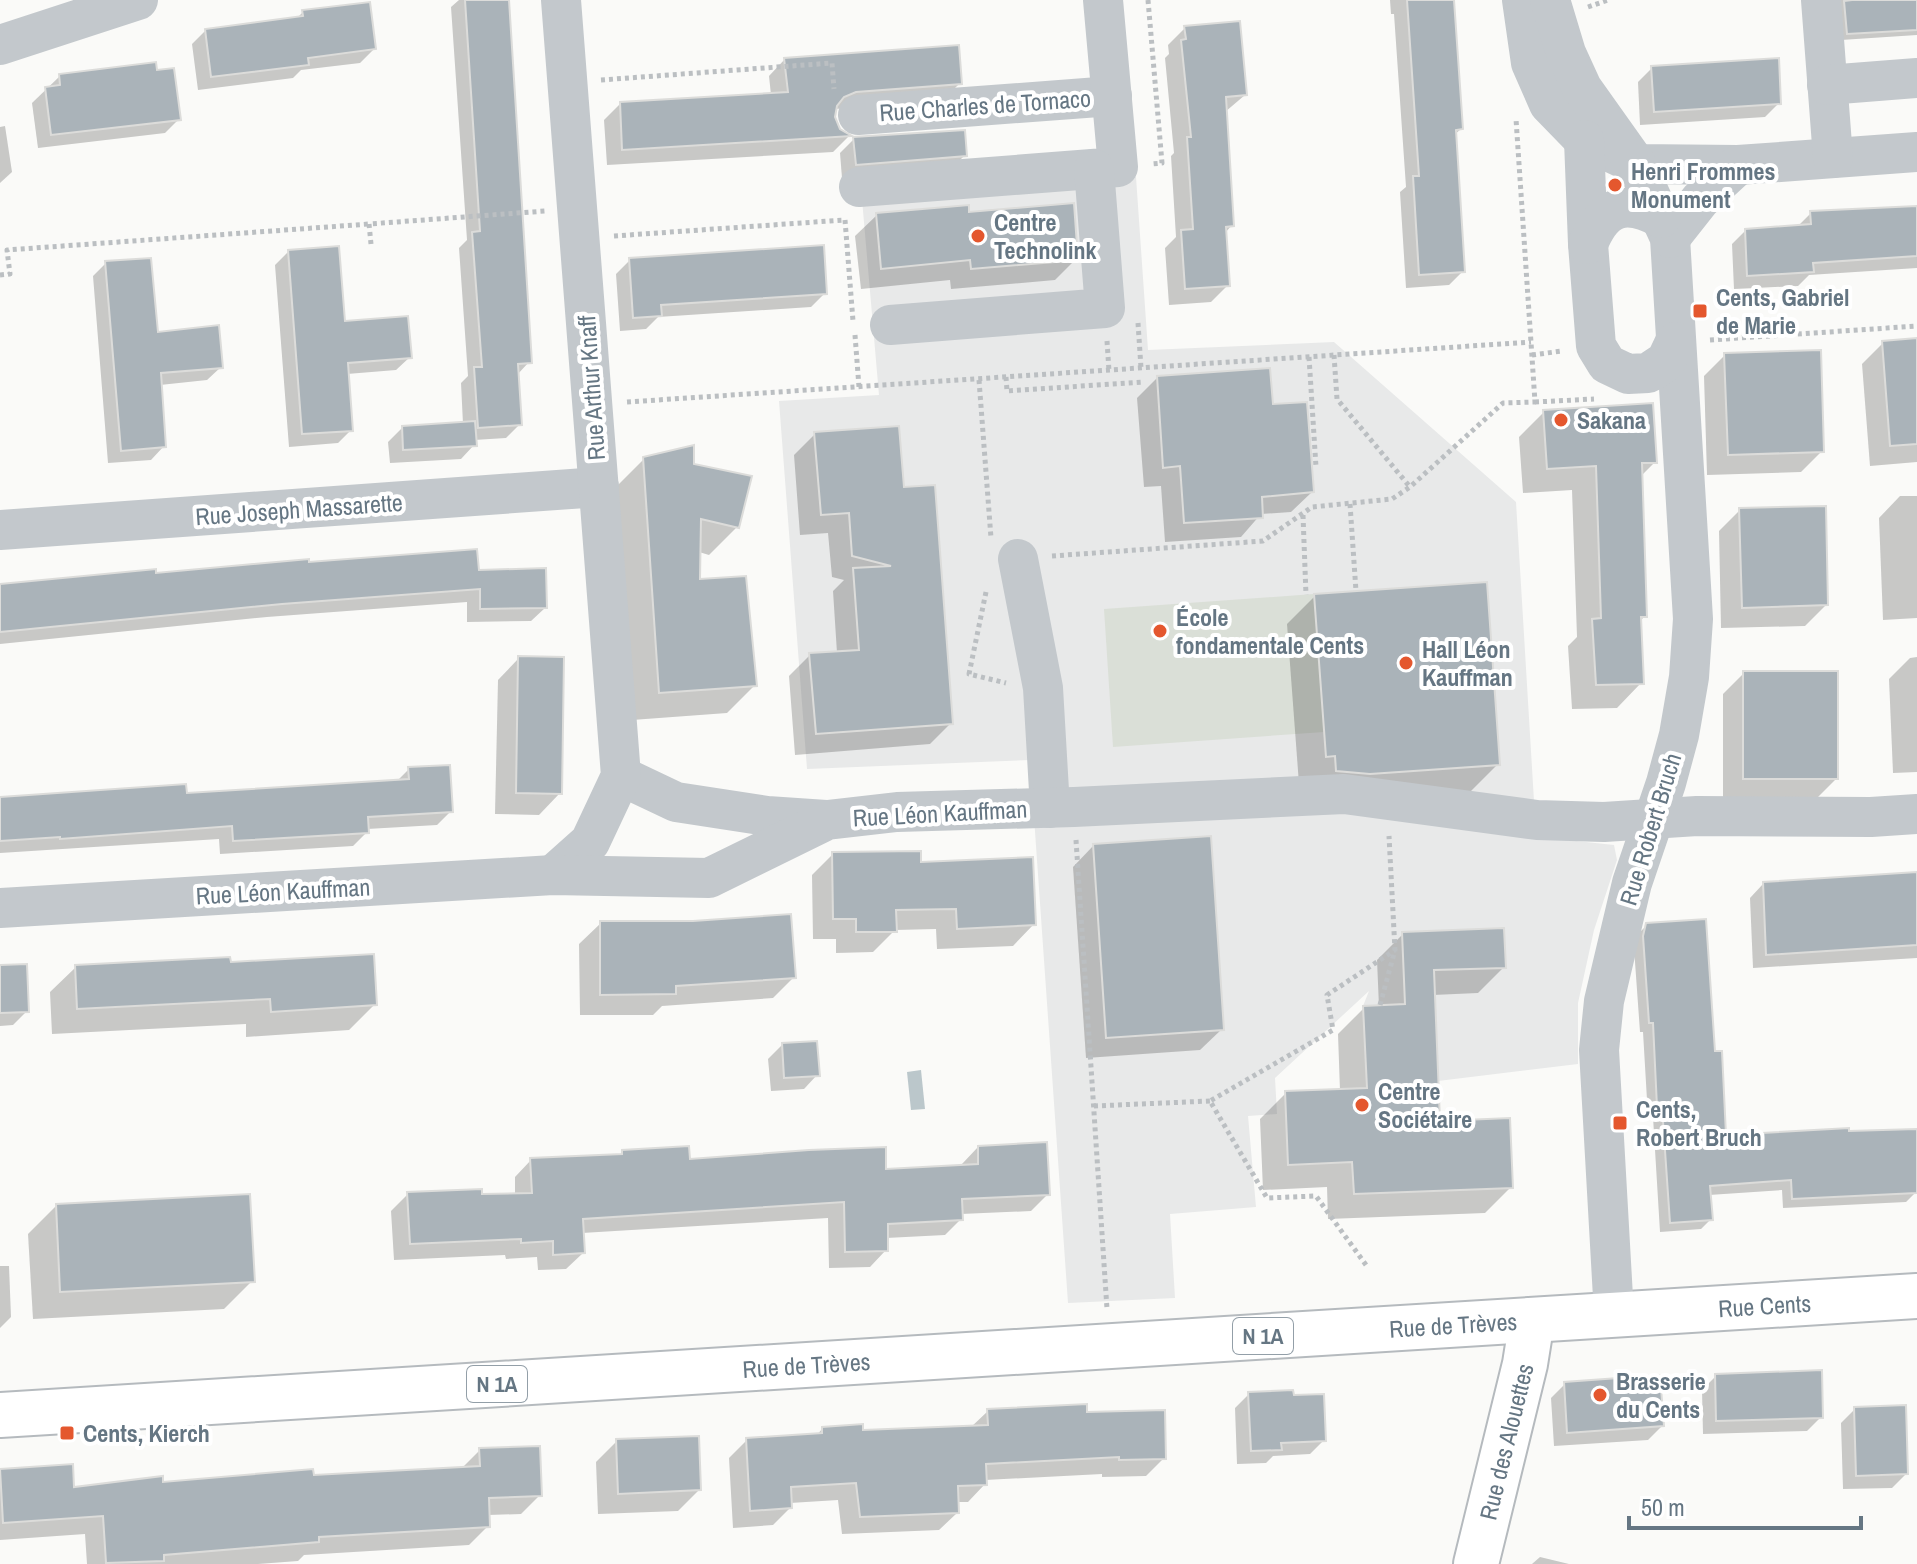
<svg xmlns="http://www.w3.org/2000/svg" width="1917" height="1564" viewBox="0 0 1917 1564" font-family="'Archivo Narrow',sans-serif">
<style>
.built{fill:#e8e9e9}
.green{fill:#dadfd7}
.water{fill:#bbc7cb}
.shadow{fill:#0003}
.building{fill:#aab3b9;stroke:#dcdcda;stroke-width:2}
.lines{fill:none;stroke-linecap:round;stroke-linejoin:round}
.major-casing{stroke:#b5babe;stroke-width:48}
.path{stroke:#bbbfc2;stroke-width:5;stroke-dasharray:4 4;stroke-linecap:butt}
.minor{stroke:#c3c8cc;stroke-width:40}
.major{stroke:#fff;stroke-width:44}
.poi-dot{fill:#e4572e;stroke:#fff;stroke-width:3}
.labels{text-anchor:middle;dominant-baseline:central;stroke-width:8;stroke-linejoin:round;paint-order:stroke}
.shield{fill:#fff;stroke:#939fa8;stroke-width:2}
.shield-label{font-size:22px;font-weight:bold;fill:#657683}
.street-label{font-size:24px;fill:#657683;stroke:#fff}
.poi-label{font-size:24px;font-weight:bold;fill:#657683;stroke:#fff;text-anchor:start}
</style>
<rect width="100%" height="100%" fill="#fafaf8"/>
<polygon class="built" points="1136,177 1148,350 1334,342 1516,502 1534,801 1539,837 1614,845 1617,860 1594,930 1578,1003 1578,1064 1438,1081 1435,1003 1363,1006 1369,991 1275,1078 1277,1114 1248,1116 1256,1207 1170,1214 1175,1298 1068,1303 1030,760 807,769 779,401 879,395 862,199"/>
<polygon class="green" points="1314,594 1324,732 1113,747 1104,609"/>
<polygon class="water" points="921,1070 925,1109 911,1110 907,1072"/>
<g class="shadow">
<polygon points="459,0 507,0 529,362 517,375 520,424 506,438 474,440 474,445 461,459 390,463 388,442 402,428 463,424 461,383 468,376 459,248 467,240 451,7"/>
<polygon points="1390,0 1448,0 1461,129 1454,135 1463,271 1449,285 1406,288 1400,192 1406,187 1394,14 1391,14"/>
<polygon points="1836,0 1917,0 1917,35 1841,40"/>
<polygon points="303,12 374,49 360,63 301,70 293,78 198,90 192,44 206,30 296,19"/>
<polygon points="1185,28 1245,95 1225,112 1232,225 1225,233 1228,285 1211,302 1169,305 1165,248 1176,237 1171,156 1174,153 1165,58 1169,54 1168,45"/>
<polygon points="785,59 960,83 943,100 835,109 833,116 838,130 848,137 833,152 607,165 604,120 620,104 771,95 769,76"/>
<polygon points="1652,68 1779,103 1765,117 1640,125 1638,82"/>
<polygon points="60,76 179,119 165,133 38,148 32,103"/>
<polygon points="5,126 12,172 0,183 0,127"/>
<polygon points="854,139 965,155 951,169 842,178 840,153"/>
<polygon points="1917,207 1917,268 1809,275 1798,286 1734,289 1732,244 1746,230 1797,227 1811,213"/>
<polygon points="967,214 1076,259 1055,280 951,289 950,280 861,289 855,236 877,215"/>
<polygon points="288,252 343,323 410,357 396,370 347,374 351,430 338,443 289,447 275,265"/>
<polygon points="630,260 825,293 811,307 658,317 646,329 620,331 616,274"/>
<polygon points="106,263 156,334 221,367 207,380 160,385 164,446 151,460 108,463 93,276"/>
<polygon points="1917,340 1917,462 1870,466 1862,364 1883,343"/>
<polygon points="1725,355 1822,451 1801,472 1707,475 1704,376"/>
<polygon points="1157,378 1271,406 1312,492 1291,512 1261,514 1241,537 1165,542 1161,486 1144,487 1137,398"/>
<polygon points="1544,412 1655,462 1641,476 1645,616 1639,622 1641,683 1617,708 1572,709 1568,646 1577,637 1572,490 1523,493 1519,437"/>
<polygon points="815,434 902,490 951,723 930,744 795,755 789,676 810,655 837,653 833,591 844,580 832,577 828,533 800,535 794,455"/>
<polygon points="644,459 692,466 737,527 709,555 699,552 698,582 755,685 727,713 632,720 616,487"/>
<polygon points="1900,496 1917,496 1917,618 1883,620 1879,518"/>
<polygon points="1740,510 1826,605 1805,626 1721,628 1719,531"/>
<polygon points="307,564 478,572 545,608 531,621 467,622 467,602 267,617 0,644 0,586"/>
<polygon points="1315,596 1498,764 1470,792 1299,784 1287,624"/>
<polygon points="1917,657 1917,772 1893,773 1889,679 1910,658"/>
<polygon points="519,658 560,793 539,815 495,814 498,680"/>
<polygon points="1744,673 1836,779 1815,800 1723,800 1723,694"/>
<polygon points="409,769 451,811 437,825 367,829 367,832 353,846 220,854 219,839 0,853 0,798 185,795 396,782"/>
<polygon points="1094,845 1222,1029 1200,1050 1086,1058 1073,867"/>
<polygon points="833,854 919,864 1034,924 1013,946 937,949 936,929 895,930 873,952 836,953 836,939 813,939 812,875"/>
<polygon points="1917,874 1917,958 1753,968 1750,898 1763,884"/>
<polygon points="601,923 794,977 773,998 662,1006 653,1015 580,1015 579,944"/>
<polygon points="1647,925 1713,1054 1724,1137 1917,1131 1916,1192 1906,1202 1783,1208 1782,1190 1709,1195 1711,1219 1701,1229 1660,1232 1653,1117 1648,1117 1643,1032 1640,1032 1634,948 1637,935"/>
<polygon points="1403,934 1504,967 1478,993 1433,995 1438,1123 1511,1187 1485,1213 1328,1219 1327,1187 1263,1190 1260,1119 1286,1093 1340,1091 1338,1034 1364,1008 1379,1007 1377,960"/>
<polygon points="229,964 375,1004 349,1030 246,1037 246,1024 52,1034 50,992 76,967"/>
<polygon points="0,967 27,1011 13,1025 0,1026"/>
<polygon points="782,1045 817,1075 804,1089 771,1091 768,1059"/>
<polygon points="978,1147 1048,1194 1031,1211 961,1214 961,1219 945,1235 886,1238 886,1250 870,1267 829,1268 828,1218 582,1233 583,1253 566,1269 538,1270 537,1257 506,1259 505,1255 394,1260 391,1211 408,1194 515,1195 515,1177 531,1160 618,1156 623,1152 688,1161 884,1171 962,1167 962,1164"/>
<polygon points="56,1206 252,1281 224,1309 33,1319 28,1234"/>
<polygon points="0,1266 9,1266 11,1317 0,1328"/>
<polygon points="1716,1376 1821,1417 1807,1431 1703,1434 1702,1390"/>
<polygon points="1565,1384 1662,1426 1648,1440 1554,1446 1551,1398"/>
<polygon points="1249,1394 1324,1440 1310,1454 1273,1456 1266,1463 1237,1464 1235,1408"/>
<polygon points="1855,1409 1906,1474 1892,1488 1843,1489 1841,1423"/>
<polygon points="988,1411 1085,1414 1164,1458 1146,1476 1102,1477 1102,1474 985,1480 985,1484 968,1502 957,1502 957,1513 939,1530 842,1534 838,1500 790,1503 790,1508 773,1525 733,1528 729,1458 747,1440 816,1436 822,1429 861,1432 970,1428"/>
<polygon points="617,1441 699,1490 678,1511 598,1514 596,1462"/>
<polygon points="480,1450 540,1495 521,1514 488,1515 488,1526 469,1545 304,1555 298,1561 258,1564 87,1564 85,1534 0,1540 0,1471 73,1489 461,1469"/>
<polygon points="1540,1557 1569,1564 1532,1564"/>
</g>
<g class="building">
<polygon points="465,0 509,0 532,363 518,364 522,425 478,428 474,367 482,367 472,232 480,231"/>
<polygon points="1407,0 1454,0 1463,129 1456,130 1465,272 1419,275 1413,176 1419,176"/>
<polygon points="1852,0 1917,0 1917,30 1847,34 1844,1"/>
<polygon points="370,2 376,49 308,58 309,65 211,77 205,29 303,16 302,10"/>
<polygon points="1240,21 1247,95 1226,97 1234,226 1226,227 1230,286 1185,289 1181,230 1193,229 1187,137 1191,137 1181,40 1186,39 1184,26"/>
<polygon points="959,45 962,84 856,92 844,97 837,106 835,117 840,129 852,136 622,150 620,102 788,92 784,58"/>
<polygon points="1779,58 1781,104 1654,112 1651,66"/>
<polygon points="156,62 157,70 174,68 181,120 51,135 45,87 60,85 59,74"/>
<polygon points="965,130 967,156 856,165 853,137"/>
<polygon points="1074,203 1078,260 971,269 970,260 881,269 876,213 969,205 969,212"/>
<polygon points="1917,206 1917,256 1813,263 1814,272 1747,276 1745,229 1811,224 1810,211"/>
<polygon points="824,245 827,294 661,305 662,316 633,318 629,258"/>
<polygon points="339,246 345,321 408,316 412,358 348,363 353,431 302,434 288,250"/>
<polygon points="151,258 158,332 219,325 223,368 161,373 166,447 121,451 105,261"/>
<polygon points="1917,338 1917,444 1890,446 1882,341"/>
<polygon points="1821,350 1824,452 1728,455 1724,353"/>
<polygon points="1270,368 1273,404 1307,402 1314,492 1262,497 1263,518 1184,523 1180,466 1163,468 1157,376"/>
<polygon points="1653,403 1657,463 1642,463 1647,617 1641,617 1644,684 1596,685 1592,619 1601,618 1596,466 1547,469 1543,410"/>
<polygon points="475,421 477,446 403,450 402,426"/>
<polygon points="899,426 904,487 935,485 953,724 816,734 809,653 859,650 853,568 891,566 852,556 849,513 821,515 814,432"/>
<polygon points="694,445 694,464 752,476 739,528 701,519 700,579 746,576 757,686 659,693 643,457"/>
<polygon points="1826,506 1828,605 1742,608 1739,508"/>
<polygon points="477,549 479,570 546,568 547,608 480,609 480,589 282,604 0,632 0,584 156,569 156,573 309,559 309,562"/>
<polygon points="1487,582 1500,765 1370,774 1336,771 1335,756 1326,757 1314,594"/>
<polygon points="518,656 564,657 562,794 516,793"/>
<rect x="1743" y="671" width="95" height="108"/>
<polygon points="450,765 453,812 368,817 369,833 233,841 232,826 60,839 60,837 0,841 0,797 186,784 187,793 409,779 408,767"/>
<polygon points="1211,836 1224,1030 1106,1038 1093,844"/>
<polygon points="921,851 921,862 1033,857 1036,925 957,929 956,909 896,910 897,932 856,932 856,919 833,919 832,852"/>
<polygon points="1917,872 1917,945 1766,955 1763,882"/>
<polygon points="791,914 796,978 676,986 676,994 600,995 600,921 693,921"/>
<polygon points="1706,919 1715,1051 1722,1051 1726,1135 1849,1128 1849,1131 1917,1129 1917,1193 1792,1199 1791,1180 1710,1186 1713,1220 1670,1223 1662,1107 1657,1107 1653,1023 1649,1023 1643,936 1646,923"/>
<polygon points="1504,928 1506,968 1434,970 1440,1121 1510,1118 1513,1188 1354,1194 1352,1162 1288,1165 1285,1091 1367,1088 1363,1006 1405,1004 1402,932"/>
<polygon points="374,954 377,1005 271,1012 270,999 77,1009 75,965 230,957 231,962"/>
<polygon points="27,964 29,1012 0,1013 0,965"/>
<polygon points="817,1041 820,1076 784,1078 782,1043"/>
<polygon points="1047,1142 1050,1195 962,1199 963,1220 888,1224 888,1251 845,1252 844,1202 583,1219 585,1253 553,1255 553,1241 521,1243 521,1239 410,1244 407,1192 482,1189 482,1194 532,1193 530,1158 622,1154 622,1150 689,1146 690,1159 809,1150 886,1147 886,1169 978,1164 978,1146"/>
<polygon points="250,1194 255,1282 60,1292 56,1204"/>
<polygon points="1822,1370 1823,1418 1716,1421 1715,1374"/>
<polygon points="1660,1375 1664,1426 1567,1433 1564,1382"/>
<polygon points="1293,1390 1294,1395 1324,1394 1326,1441 1281,1443 1282,1450 1251,1451 1248,1392"/>
<polygon points="1087,1404 1087,1412 1165,1410 1166,1459 1119,1460 1119,1457 986,1464 987,1485 958,1486 959,1513 860,1517 856,1483 791,1487 792,1508 750,1511 746,1438 822,1433 822,1427 863,1424 863,1430 988,1425 987,1409"/>
<polygon points="1906,1405 1908,1474 1856,1476 1854,1407"/>
<polygon points="699,1436 701,1490 618,1494 616,1439"/>
<polygon points="540,1446 542,1496 489,1498 490,1527 319,1537 319,1542 164,1555 164,1561 106,1563 103,1516 3,1523 0,1469 73,1464 74,1487 163,1476 163,1482 313,1469 314,1475 480,1466 479,1448"/>
</g>
<g class="lines">
<g class="major-casing">
<g id="major">
<path id="s1" d="M0 1415 1917 1296"/>
<path id="s2" d="M1476 1564 1525 1364 1532 1320"/>
</g>
</g>
<g class="path">
<polyline points="1148,0 1162,163 1151,164"/>
<polyline points="1588,7 1608,0"/>
<polyline points="601,80 832,63 834,89"/>
<polyline points="845,220 853,321"/>
<polyline points="614,236 844,220"/>
<polyline points="371,244 369,224 545,211"/>
<polyline points="0,275 10,274 7,250 369,224"/>
<polyline points="1138,323 1141,368"/>
<polyline points="855,335 859,387"/>
<polyline points="1710,340 1917,326"/>
<polyline points="1107,341 1109,371"/>
<polyline points="1334,355 1337,399 1410,487"/>
<polyline points="1532,355 1562,351"/>
<polyline points="1309,357 1316,467"/>
<polyline points="1006,377 1007,391 1143,382"/>
<polyline points="979,380 991,538"/>
<polyline points="627,402 1531,342"/>
<polyline points="1535,402 1594,399"/>
<polyline points="1350,504 1356,591"/>
<polyline points="1303,515 1306,595"/>
<polyline points="1052,556 1263,541 1312,507 1392,499 1410,487 1503,403 1535,402 1516,119"/>
<polyline points="986,592 969,674 1006,683"/>
<polyline points="1076,840 1107,1309"/>
<polyline points="1380,1005 1395,950 1389,836"/>
<polyline points="1094,1106 1210,1101"/>
<polyline points="1366,1265 1316,1196 1267,1198 1210,1101 1333,1030 1327,995 1395,950"/>
</g>
<g class="minor">
<polyline points="1522,0 1531,63 1549,104 1584,140 1636,164 1738,165 1917,152"/>
<polyline points="1550,0 1566,53 1582,88 1636,164 1670,238 1693,619 1689,677 1679,735 1666,783 1632,883 1604,1001 1599,1050 1614,1315"/>
<polyline points="1821,0 1833,158"/>
<polyline points="0,45 138,0"/>
<polyline points="1827,85 1917,78"/>
<polyline points="858,115 1112,96"/>
<polyline points="1584,140 1588,244 1596,346 1607,364 1628,374 1648,373 1666,361 1675,342"/>
<polyline points="859,187 1118,167 1103,0"/>
<polyline points="1670,238 1700,200 1738,165"/>
<path d="M1588 244C1604 205 1625 199 1661 218"/>
<polyline points="890,325 1105,308 1094,169"/>
<polyline points="0,530 599,487"/>
<polyline points="1018,559 1043,688 1050,808"/>
<polyline points="621,776 676,802 767,816 826,820"/>
<polyline points="553,875 590,842 621,776 561,0"/>
<polyline points="0,908 553,875 709,878 827,820 897,812 1074,807 1344,794 1537,820 1604,822 1697,816 1871,817 1917,814"/>
</g>
<use href="#major" class="major"/>
</g>
<g class="poi-dot">
<circle cx="1615" cy="185" r="8"/>
<circle cx="978" cy="236" r="8"/>
<rect x="1692" y="303" width="16" height="16" rx="4"/>
<circle cx="1561" cy="420" r="8"/>
<circle cx="1160" cy="631" r="8"/>
<circle cx="1406" cy="663" r="8"/>
<circle cx="1362" cy="1105" r="8"/>
<rect x="1612" y="1115" width="16" height="16" rx="4"/>
<circle cx="1600" cy="1395" r="8"/>
<rect x="59" y="1425" width="16" height="16" rx="4"/>
</g>
<g class="labels">
<g class="shield">
<rect x="1233" y="1318" width="60" height="36" rx="6"/>
<rect x="467" y="1366" width="60" height="36" rx="6"/>
</g>
<g class="shield-label">
<text x="1263" y="1336">N 1A</text>
<text x="497" y="1384">N 1A</text>
</g>
<g class="street-label">
<text transform="translate(985 105) rotate(-4)">Rue Charles de Tornaco</text>
<text transform="translate(591 388) rotate(-94)">Rue Arthur Knaff</text>
<text transform="translate(299 509) rotate(-4)">Rue Joseph Massarette</text>
<text transform="translate(940 813) rotate(-3)">Rue Léon Kauffman</text>
<text transform="translate(1650 829) rotate(-73)">Rue Robert Bruch</text>
<text transform="translate(283 891) rotate(-3)">Rue Léon Kauffman</text>
<text stroke="none"><textPath href="#s1" startOffset="1768">Rue Cents</textPath></text>
<text stroke="none"><textPath href="#s1" startOffset="1456">Rue de Trèves</textPath></text>
<text stroke="none"><textPath href="#s1" startOffset="808">Rue de Trèves</textPath></text>
<text stroke="none"><textPath href="#s2" startOffset="126">Rue des Alouettes</textPath></text>
</g>
<g class="poi-label">
<text x="1631" y="171">Henri Frommes<tspan x="1631" dy="28">Monument</tspan></text>
<text x="994" y="222">Centre<tspan x="994" dy="28">Technolink</tspan></text>
<text x="1716" y="297">Cents, Gabriel<tspan x="1716" dy="28">de Marie</tspan></text>
<text x="1577" y="420">Sakana</text>
<text x="1176" y="617">École<tspan x="1176" dy="28">fondamentale Cents</tspan></text>
<text x="1422" y="649">Hall Léon<tspan x="1422" dy="28">Kauffman</tspan></text>
<text x="1378" y="1091">Centre<tspan x="1378" dy="28">Sociétaire</tspan></text>
<text x="1636" y="1109">Cents,<tspan x="1636" dy="28">Robert Bruch</tspan></text>
<text x="1616" y="1381">Brasserie<tspan x="1616" dy="28">du Cents</tspan></text>
<text x="83" y="1433">Cents, Kierch</text>
</g>
</g>
<path d="M1629 1516v12h232v-12" fill="none" stroke="#657683" stroke-width="4"/>
<text x="1641" y="1516" font-size="24" fill="#657683" stroke="#ffffff" stroke-width="6" paint-order="stroke">50 m</text>
</svg>
